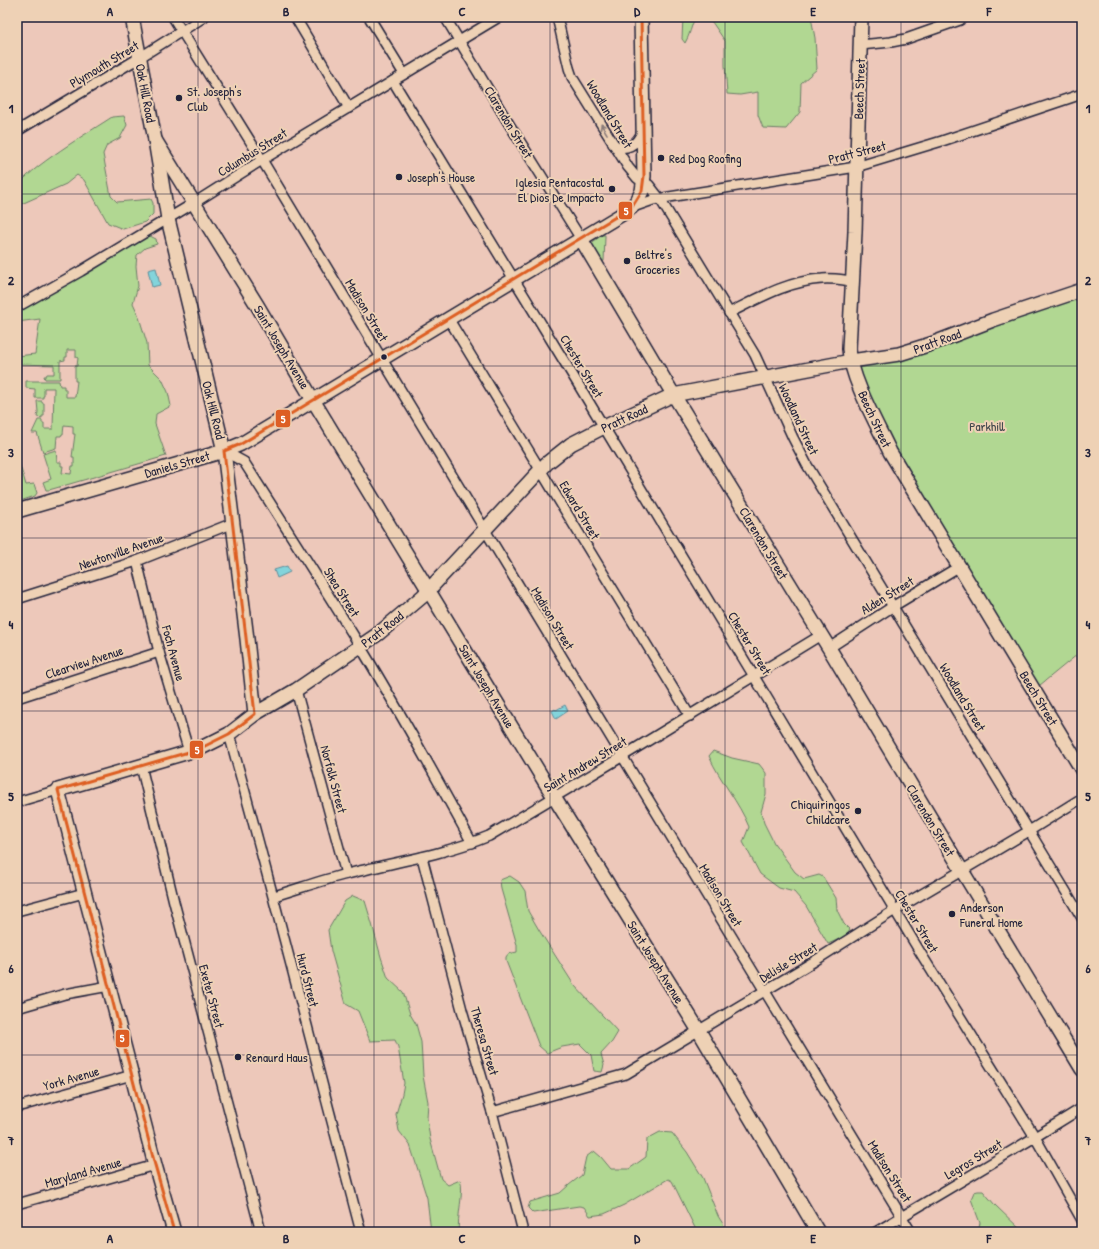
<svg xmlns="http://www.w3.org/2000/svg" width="1099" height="1249" viewBox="0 0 1099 1249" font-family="'Patrick Hand',sans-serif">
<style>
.green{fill:#b1d792;stroke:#6a7c66}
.water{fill:#83d4db;stroke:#5c8d9b}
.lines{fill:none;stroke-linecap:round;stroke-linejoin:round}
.street-casing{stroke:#22223b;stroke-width:12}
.secondary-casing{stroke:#22223b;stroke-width:16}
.street{stroke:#eed1b5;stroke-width:9}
.secondary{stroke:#eed1b5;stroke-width:13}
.bus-1-casing{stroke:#eed1b5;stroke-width:6}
.bus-1{stroke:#dd5e24;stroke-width:3}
.oneway{stroke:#887a78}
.grid{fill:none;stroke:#22223b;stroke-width:1;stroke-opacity:0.55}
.poi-dot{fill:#22223b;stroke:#eed1b5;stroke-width:1.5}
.labels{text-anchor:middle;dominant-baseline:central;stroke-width:4;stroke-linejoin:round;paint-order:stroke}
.street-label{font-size:13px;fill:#22223b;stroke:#eed1b5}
.poi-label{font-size:13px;fill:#22223b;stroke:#eed1b5;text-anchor:start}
.park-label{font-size:13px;fill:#3f464c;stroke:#eed1b5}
.line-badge{stroke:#eed1b5;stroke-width:1.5}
.badge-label{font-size:11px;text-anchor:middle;font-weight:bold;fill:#fff}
.neatline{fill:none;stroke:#22223b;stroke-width:1.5}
.grid-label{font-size:13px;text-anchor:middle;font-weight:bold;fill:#22223b}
</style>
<rect width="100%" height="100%" fill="#edc8ba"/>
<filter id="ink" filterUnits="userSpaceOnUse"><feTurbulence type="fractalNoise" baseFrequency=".025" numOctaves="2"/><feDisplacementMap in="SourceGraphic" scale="8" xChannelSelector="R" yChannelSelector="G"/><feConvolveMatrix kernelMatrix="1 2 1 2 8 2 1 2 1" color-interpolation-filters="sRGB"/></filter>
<g filter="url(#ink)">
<g class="green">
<path d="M683 17H699L695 18C691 26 690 35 685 43L682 39Z"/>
<polygon points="705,17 811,17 815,38 817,69 801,83 800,112 786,129 763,128 758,115 758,92 740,95 727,94 725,65 725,41 712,22"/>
<path d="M124 116 127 125 120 138 107 145 103 154 111 196 117 202 151 199 153 203V214L145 222 123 229 108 223 84 180 77 175 66 184 17 206C17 201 15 192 17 188 25 170 94 129 112 117Z"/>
<polygon points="602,235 605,235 605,237 604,261 602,262 590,244"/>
<polygon points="150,236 156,239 157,244 145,248 137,255 136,266 138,286 133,303 138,314 147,343 148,365 162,379 168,392 171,406 156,414 155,424 166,456 49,490 46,490 43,482 51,479 43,454 56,450 57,462 61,462 61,466 63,466 62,473 71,474 72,466 74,466 74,457 72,457 75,434 73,434 73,426 64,425 63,434 62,434 61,436 57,436 56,448 43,452 37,433 32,433 38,420 42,420 42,423 44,423 44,429 53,429 54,388 44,388 44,396 43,396 43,398 35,398 35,389 26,388 26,381 59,381 60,386 64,386 64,389 66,389 66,397 75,397 77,381 75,381 75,366 77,366 78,358 76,357 76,350 67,350 67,357 65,357 65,360 60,361 60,379 45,379 44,376 46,376 47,374 54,374 54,365 17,364 17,356 35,354 40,319 17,322 17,310"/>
<polygon points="1082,290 1082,657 1078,654 1034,690 911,487 851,361 863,361"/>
<polygon points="37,401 42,401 42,403 44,403 44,416 42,416 42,418 37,417 38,412"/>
<polygon points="19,462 26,485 34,484 37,493 35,496 17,502 17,463"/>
<path d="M713 751 732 758 759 764 766 773V794L761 812 764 823 774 843 795 872 804 879 819 875 823 877 836 898 837 910 844 924 850 930 846 936 828 944 806 906 794 892 779 888 760 874 743 842 749 827C739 802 720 781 709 756Z"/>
<polygon points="510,876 519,882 525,891 528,911 539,930 574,985 618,1032 612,1042 601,1054 604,1065 602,1072 594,1071 591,1055 580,1044 562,1047 547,1053 539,1046 506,961 506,957 508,954 517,952 517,945 501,889 500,880"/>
<path d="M353 896 365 901 372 924 381 957 388 978 403 992 410 1014 416 1024 421 1042 423 1076 428 1102 427 1118 430 1139 441 1179 448 1185 460 1180C465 1190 456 1218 459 1232H431L427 1198 410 1145 399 1131 396 1114 402 1094 404 1083 398 1047 395 1040 370 1041 358 1011 346 1004 331 951 328 930 345 901Z"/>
<polygon points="660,1132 672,1133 687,1152 703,1178 718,1216 728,1232 697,1232 672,1181 668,1179 624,1205 604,1214 590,1216 584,1207 579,1206 533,1213 528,1208 530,1202 560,1193 569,1185 582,1175 586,1157 594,1151 601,1157 611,1169 629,1169 646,1157 647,1139"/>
<polygon points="978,1191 983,1191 995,1205 1023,1232 978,1232 980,1223 971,1199 974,1192"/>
</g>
<g class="water">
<polygon points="156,268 160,285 152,287 148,270"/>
<polygon points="287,566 290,572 277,578 274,570"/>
<polygon points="565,705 568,711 556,719 552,711 555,709 556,710"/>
</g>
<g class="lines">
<g class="street-casing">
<g id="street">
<polyline points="173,17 262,160 485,530 911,1232"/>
<polyline points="295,17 349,108"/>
<polyline points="369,17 404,74"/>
<polyline points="445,17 506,119 581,239"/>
<polyline points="557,17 569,68 572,77 628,167 637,178 649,185 660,199 755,355 793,438 807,465 1082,918"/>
<polyline points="860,45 891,42 906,39 960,20"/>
<polyline points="393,81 578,384 923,957 1035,1137 1082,1220"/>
<polyline points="17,131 139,58 204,17"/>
<path d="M613 144C625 152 637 145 642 132"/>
<polyline points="633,207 653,200 669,197 856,167 942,141 1082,94"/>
<polyline points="17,307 81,271 194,203 262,160 499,17"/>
<path d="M729 313C759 298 788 281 822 279 832 278 843 280 853 281"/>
<polyline points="448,318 690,716"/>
<path d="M224 451 244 462C283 523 322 584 360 646 399 710 436 777 472 843"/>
<polyline points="137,561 159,652 189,752"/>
<polyline points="17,599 137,561 233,523"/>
<polyline points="829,648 892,607 960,566"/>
<polyline points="296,690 346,874"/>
<polyline points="17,698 159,652"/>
<path d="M229 734C275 899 317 1066 361 1232"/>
<polyline points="141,766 174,902 261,1232"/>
<polyline points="17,802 58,790"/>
<polyline points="422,857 462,1010 492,1112 523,1232"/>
<path d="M274 896C298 889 322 880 347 874 394 862 443 855 489 836L623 756 821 635"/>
<polyline points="17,911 84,893"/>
<polyline points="17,1008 65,994 109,986"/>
<polyline points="17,1107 132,1075"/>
<polyline points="492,1112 626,1074 813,962 895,910 1029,831 1082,798"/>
<polyline points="17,1204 155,1165"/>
<polyline points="876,1232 1035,1137 1082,1108"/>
</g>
</g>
<g class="secondary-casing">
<g id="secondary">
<polyline points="132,17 155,140 168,219 224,451 247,639 255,714"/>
<path d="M861 17 855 232 849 349C851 379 877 424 890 452L1082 770"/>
<polyline points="155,140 257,305 313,400 554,797 699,1031 818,1232"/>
<polyline points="581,239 670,389 829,648 958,864 1082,1069"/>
<polyline points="17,511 224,451 241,444 624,213 632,207 638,199 642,191 644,176 641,17"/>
<polyline points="174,1232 155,1165 58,790 199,749 229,734 255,714 296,690 378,634 423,596 547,463 571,444 604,427 673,395 851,361 899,354 931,344 993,320 1082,290"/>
</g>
</g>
<use href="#street" class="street"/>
<use href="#secondary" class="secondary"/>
<g class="bus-1-casing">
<polyline id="bus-1" points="174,1232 155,1165 58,790 199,749 229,734 255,714 224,451 241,444 632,207 642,191 644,176 641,17"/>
</g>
<use href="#bus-1" class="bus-1"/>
</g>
<defs><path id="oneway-shaft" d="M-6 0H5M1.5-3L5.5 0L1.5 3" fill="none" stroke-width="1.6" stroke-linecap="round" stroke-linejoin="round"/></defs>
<use class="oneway" href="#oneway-shaft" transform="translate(604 129) rotate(-121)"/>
</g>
<path class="grid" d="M198 17V1232M374 17V1232M550 17V1232M725 17V1232M901 17V1232M17 194H1082M17 366H1082M17 538H1082M17 711H1082M17 883H1082M17 1055H1082"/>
<g class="poi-dot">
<circle cx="179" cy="98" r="4"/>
<circle cx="661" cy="158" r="4"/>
<circle cx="399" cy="177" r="4"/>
<circle cx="612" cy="189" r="4"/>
<circle cx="627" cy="261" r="4"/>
<circle cx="384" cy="357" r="3.5"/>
<circle cx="858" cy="811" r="4"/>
<circle cx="952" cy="914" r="4"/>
<circle cx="238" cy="1057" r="4"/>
</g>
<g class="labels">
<g class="street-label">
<text transform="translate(104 64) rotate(-31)">Plymouth Street</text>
<text transform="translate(859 89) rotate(-88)">Beech Street</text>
<text transform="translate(146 93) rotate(79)">Oak Hill Road</text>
<text transform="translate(610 114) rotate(59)">Woodland Street</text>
<text transform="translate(509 122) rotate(59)">Clarendon Street</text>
<text transform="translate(252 152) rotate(-32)">Columbus Street</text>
<text transform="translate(857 152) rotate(-14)">Pratt Street</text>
<text transform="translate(367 310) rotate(59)">Madison Street</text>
<text transform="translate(937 341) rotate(-20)">Pratt Road</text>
<text transform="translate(282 347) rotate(59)">Saint Joseph Avenue</text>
<text transform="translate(582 366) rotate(59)">Chester Street</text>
<text transform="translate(214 410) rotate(76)">Oak Hill Road</text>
<text transform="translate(624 418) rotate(-25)">Pratt Road</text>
<text transform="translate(799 419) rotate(65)">Woodland Street</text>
<text transform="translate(875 419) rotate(65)">Beech Street</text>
<text transform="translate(177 464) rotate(-16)">Daniels Street</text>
<text transform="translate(580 510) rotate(59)">Edward Street</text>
<text transform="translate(764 543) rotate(59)">Clarendon Street</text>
<text transform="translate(121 551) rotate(-19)">Newtonville Avenue</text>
<text transform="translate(342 592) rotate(58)">Shea Street</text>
<text transform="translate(887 595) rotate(-32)">Alden Street</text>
<text transform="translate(553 618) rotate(59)">Madison Street</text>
<text transform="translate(382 629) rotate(-38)">Pratt Road</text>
<text transform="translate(750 643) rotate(59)">Chester Street</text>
<text transform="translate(174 653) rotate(75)">Foch Avenue</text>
<text transform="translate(84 662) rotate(-18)">Clearview Avenue</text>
<text transform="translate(487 686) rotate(59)">Saint Joseph Avenue</text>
<text transform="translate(963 697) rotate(59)">Woodland Street</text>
<text transform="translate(1039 698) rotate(59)">Beech Street</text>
<text transform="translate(585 764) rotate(-31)">Saint Andrew Street</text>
<text transform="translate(334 779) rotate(75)">Norfolk Street</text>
<text transform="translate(931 820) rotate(59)">Clarendon Street</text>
<text transform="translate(721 895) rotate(59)">Madison Street</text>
<text transform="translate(917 921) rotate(59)">Chester Street</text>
<text transform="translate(656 962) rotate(58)">Saint Joseph Avenue</text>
<text transform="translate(788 962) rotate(-31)">Delisle Street</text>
<text transform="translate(308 980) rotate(76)">Hurd Street</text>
<text transform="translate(212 996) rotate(75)">Exeter Street</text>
<text transform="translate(485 1041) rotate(74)">Theresa Street</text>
<text transform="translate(71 1078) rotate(-16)">York Avenue</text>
<text transform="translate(973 1159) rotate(-31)">Legros Street</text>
<text transform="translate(890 1171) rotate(58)">Madison Street</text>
<text transform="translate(83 1172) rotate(-16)">Maryland Avenue</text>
</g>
<g class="poi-label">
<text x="187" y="91">St. Joseph's<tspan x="187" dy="15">Club</tspan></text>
<text x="669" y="158">Red Dog Roofing</text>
<text x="407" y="177">Joseph's House</text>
<text x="604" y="182" text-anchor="end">Iglesia Pentacostal<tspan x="604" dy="15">El Dios De Impacto</tspan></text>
<text x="635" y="254">Beltre's<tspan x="635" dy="15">Groceries</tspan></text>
<text x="850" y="804" text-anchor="end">Chiquiringos<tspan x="850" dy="15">Childcare</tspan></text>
<text x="960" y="907">Anderson<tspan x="960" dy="15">Funeral Home</tspan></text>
<text x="246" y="1057">Renaurd Haus</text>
</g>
<g class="park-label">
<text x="987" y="426">Parkhill</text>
</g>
</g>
<g class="line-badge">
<rect x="618" y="201" width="15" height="19" rx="4" fill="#dd5e24"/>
<rect x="275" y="409" width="16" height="19" rx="4" fill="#dd5e24"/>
<rect x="189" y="740" width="15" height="19" rx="4" fill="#dd5e24"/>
<rect x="115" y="1029" width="15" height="19" rx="4" fill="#dd5e24"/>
</g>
<g class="badge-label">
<text x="626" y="215">5</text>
<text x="283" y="423">5</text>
<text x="197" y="754">5</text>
<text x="122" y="1042">5</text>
</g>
<rect width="1099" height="1249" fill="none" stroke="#eed1b5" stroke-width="44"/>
<rect x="22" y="22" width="1055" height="1205" class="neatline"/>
<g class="grid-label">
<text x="110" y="16">A</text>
<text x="286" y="16">B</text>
<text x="462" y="16">C</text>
<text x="637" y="16">D</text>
<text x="813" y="16">E</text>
<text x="989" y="16">F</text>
<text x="11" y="113">1</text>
<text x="1088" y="113">1</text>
<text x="11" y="285">2</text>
<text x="1088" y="285">2</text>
<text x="11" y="457">3</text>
<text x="1088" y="457">3</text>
<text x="11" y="629">4</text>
<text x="1088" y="629">4</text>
<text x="11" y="801">5</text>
<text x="1088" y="801">5</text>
<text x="11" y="973">6</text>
<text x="1088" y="973">6</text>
<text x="11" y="1145">7</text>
<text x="1088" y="1145">7</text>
<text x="110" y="1243">A</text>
<text x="286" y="1243">B</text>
<text x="462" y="1243">C</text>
<text x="637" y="1243">D</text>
<text x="813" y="1243">E</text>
<text x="989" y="1243">F</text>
</g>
</svg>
